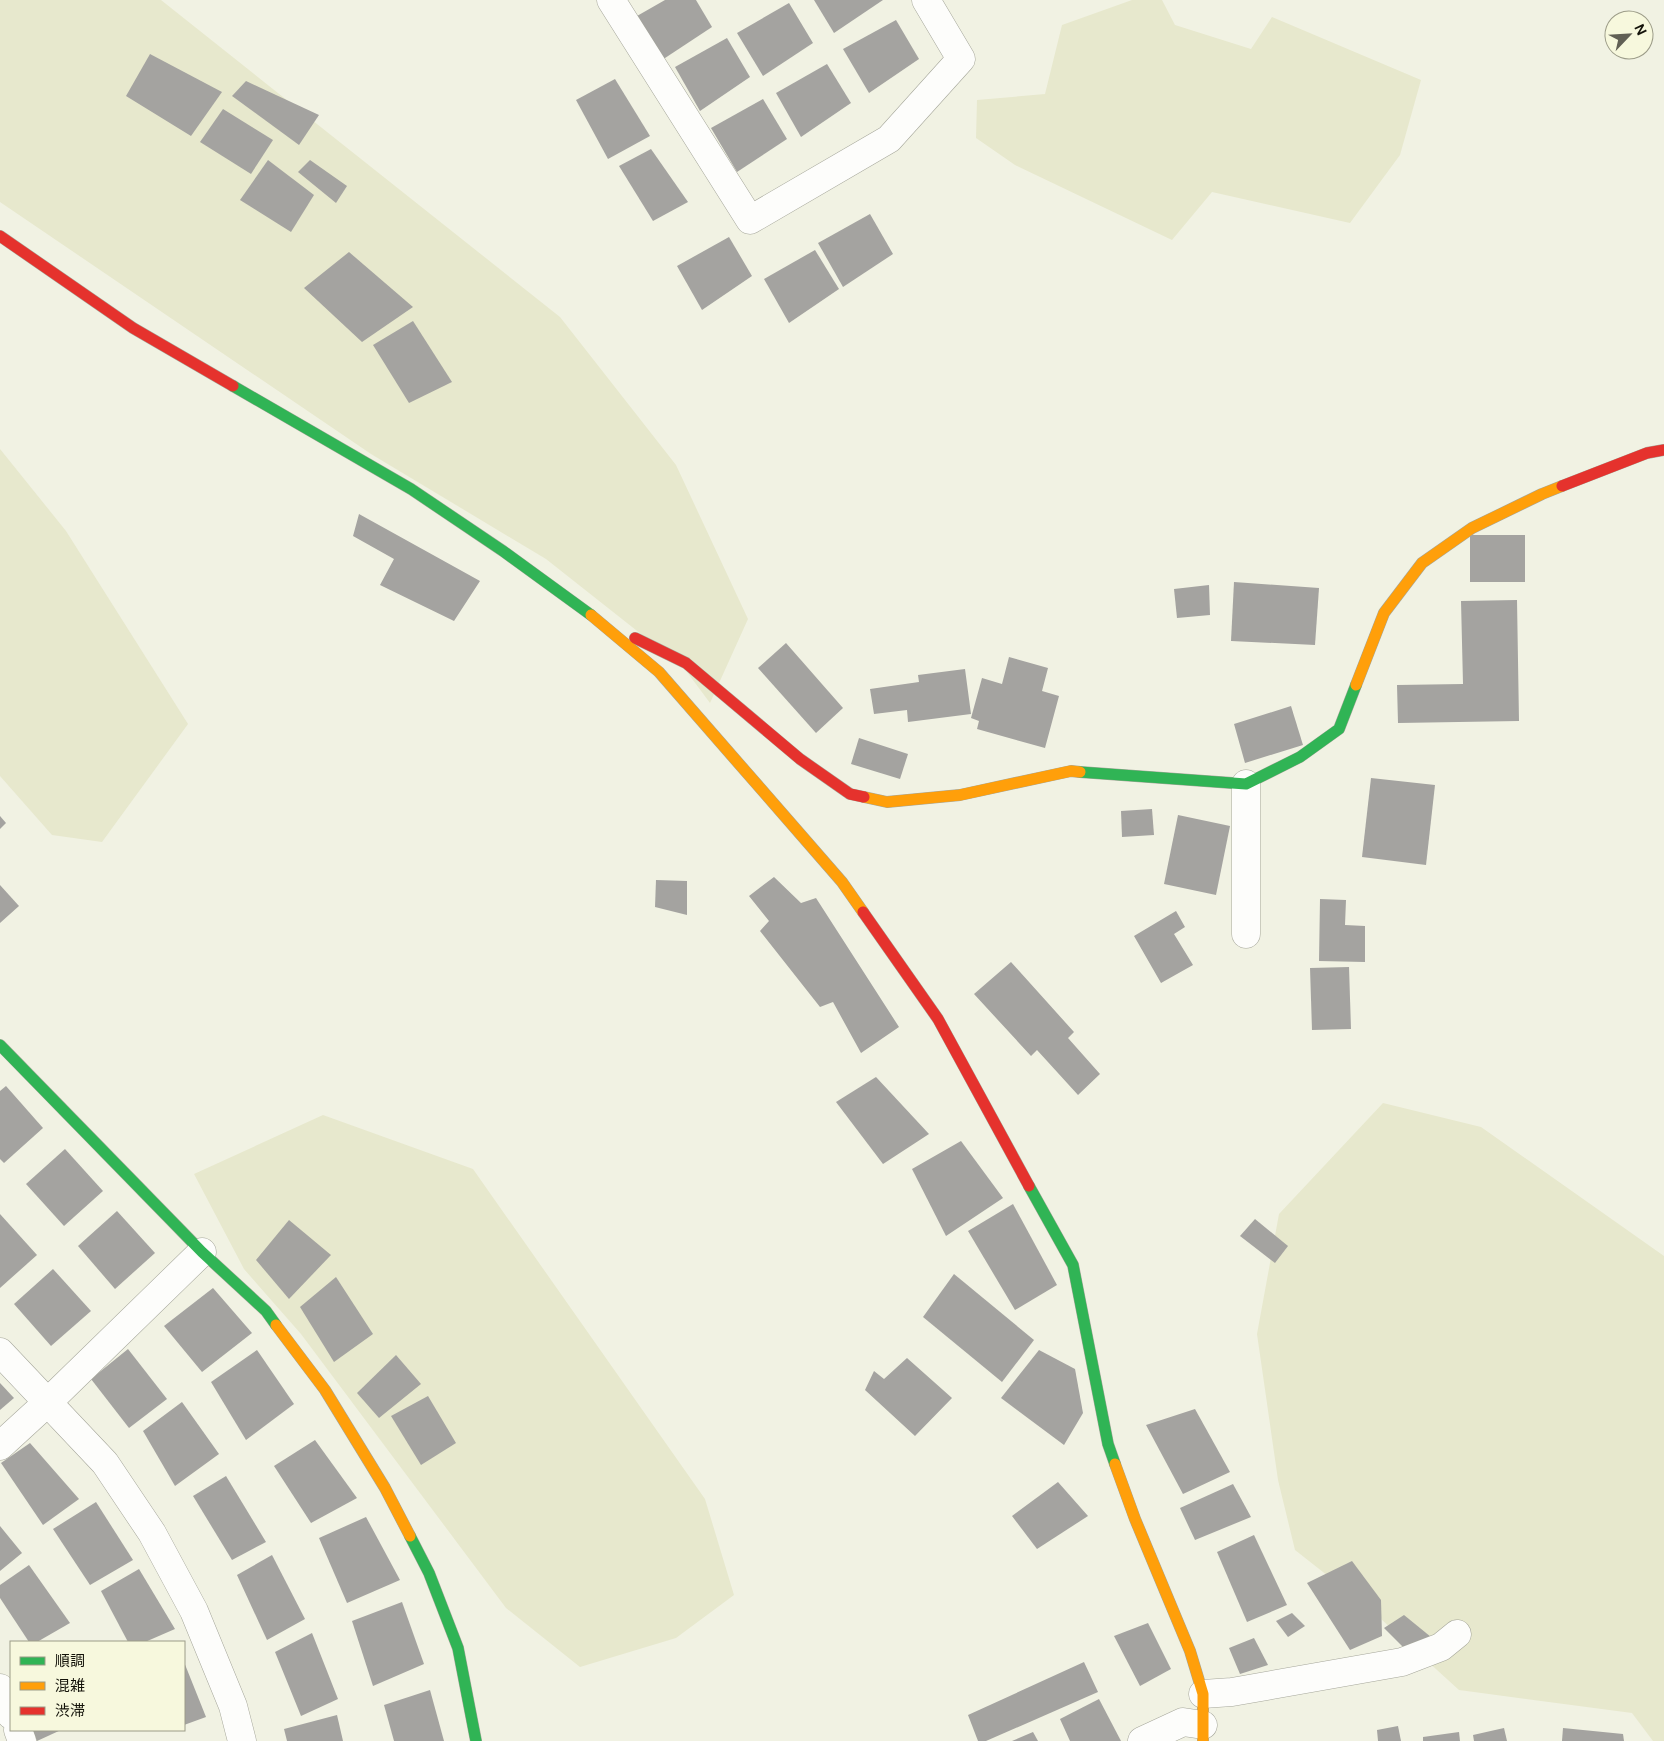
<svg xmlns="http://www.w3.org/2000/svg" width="1664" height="1741" viewBox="0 0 1664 1741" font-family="'DM Sans','Noto Sans JP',sans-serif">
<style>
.green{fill:#e7e8cd}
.building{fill:#a4a3a0}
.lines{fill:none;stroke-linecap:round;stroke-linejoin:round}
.street-casing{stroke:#a5a69a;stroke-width:29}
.fast-casing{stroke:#a5a69a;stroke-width:12}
.slow-casing{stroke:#a5a69a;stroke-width:12}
.jam-casing{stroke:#a5a69a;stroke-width:12}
.street{stroke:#fdfdfb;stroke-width:28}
.fast{stroke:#30b455;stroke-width:11}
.slow{stroke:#ff9f0a;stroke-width:11}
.jam{stroke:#e5322d;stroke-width:11}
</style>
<rect width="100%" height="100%" fill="#f1f2e3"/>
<g class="green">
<polygon points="0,0 161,0 560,317 676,465 748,619 710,703 684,668 546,559 371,454 0,202"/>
<polygon points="1132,0 1162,0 1175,25 1251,49 1272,17 1421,80 1400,155 1350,223 1212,192 1172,240 1015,165 976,138 977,100 1045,94 1062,25"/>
<polygon points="0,449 66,531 188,724 102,842 52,835 0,776"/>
<polygon points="1383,1103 1481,1127 1664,1256 1664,1741 1653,1741 1632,1713 1459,1690 1370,1609 1295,1550 1278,1480 1257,1334 1279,1214"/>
<polygon points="323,1115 473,1169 705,1499 734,1595 676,1638 580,1667 506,1608 301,1334 244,1269 194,1174"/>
</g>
<g class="building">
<polygon points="665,0 696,0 712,27 662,60 637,16"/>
<polygon points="814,0 883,0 834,33"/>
<polygon points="789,3 813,43 763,76 737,33"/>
<polygon points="896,20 919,59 869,93 843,49"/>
<polygon points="727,38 750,77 700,111 675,67"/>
<polygon points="150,54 222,92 191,136 126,96"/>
<polygon points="827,64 851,103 801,137 776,93"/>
<polygon points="615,79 650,136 608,159 576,100"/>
<polygon points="246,81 319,115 299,145 232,96"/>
<polygon points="763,99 787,139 737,172 711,128"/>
<polygon points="223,109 273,140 251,174 200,142"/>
<polygon points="651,149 688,202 653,221 619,166"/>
<polygon points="268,160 314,195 291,232 240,200"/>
<polygon points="310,160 347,186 336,203 298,172"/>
<polygon points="870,214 893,254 843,287 818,243"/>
<polygon points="729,237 752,276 702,310 677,266"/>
<polygon points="815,250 839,289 789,323 764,279"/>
<polygon points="349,252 413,307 362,342 304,288"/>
<polygon points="413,321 452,382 409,403 373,345"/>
<polygon points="359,514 480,581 454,621 380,585 394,559 353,536"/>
<rect x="1470" y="535" width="55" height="47"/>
<polygon points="1234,582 1319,588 1315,645 1231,641"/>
<polygon points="1209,585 1210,615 1177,618 1174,589"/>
<polygon points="1517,600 1519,721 1398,723 1397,685 1463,684 1461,601"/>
<polygon points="786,643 843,708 816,733 758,668"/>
<polygon points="1009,657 1048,668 1042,691 1059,696 1045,748 977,729 979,721 971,718 982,678 1002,684"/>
<polygon points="965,669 971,714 908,722 907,710 874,714 870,689 919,682 918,675"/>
<polygon points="1291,706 1303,745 1245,763 1234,724"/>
<polygon points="859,738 908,754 900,779 851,764"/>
<polygon points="1371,778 1435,785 1426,865 1362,857"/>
<polygon points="1152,809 1154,835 1122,837 1121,811"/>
<polygon points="1178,815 1230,826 1216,895 1164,884"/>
<polygon points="0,816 6,823 0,829"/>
<polygon points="774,877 801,903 816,898 899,1027 861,1053 833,1002 820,1007 760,931 769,921 749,896"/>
<polygon points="656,880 687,881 687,915 655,907"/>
<polygon points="0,885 19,906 0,923"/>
<polygon points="1320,899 1346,900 1345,925 1365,926 1365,962 1319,961"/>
<polygon points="1176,911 1185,927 1174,934 1193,965 1161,983 1134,936"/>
<polygon points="1011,962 1074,1032 1068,1038 1100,1074 1078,1095 1037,1050 1031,1056 974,994"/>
<polygon points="1349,967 1351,1029 1312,1030 1310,968"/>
<polygon points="876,1077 929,1134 883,1164 836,1102"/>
<polygon points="6,1086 43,1128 4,1163 0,1159 0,1091"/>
<polygon points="961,1141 1003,1198 946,1236 912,1169"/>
<polygon points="65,1149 103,1191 64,1226 26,1184"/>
<polygon points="1013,1204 1057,1285 1015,1310 968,1231"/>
<polygon points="117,1211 155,1253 115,1289 78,1246"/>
<polygon points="0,1214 37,1255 0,1288"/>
<polygon points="1255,1219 1288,1246 1275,1263 1240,1236"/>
<polygon points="289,1220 331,1255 289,1299 256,1260"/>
<polygon points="53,1269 91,1311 51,1346 14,1304"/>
<polygon points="954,1274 1034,1340 1002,1382 923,1317"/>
<polygon points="336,1277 373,1334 334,1362 300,1307"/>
<polygon points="213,1288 252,1333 202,1372 164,1326"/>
<polygon points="128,1349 167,1399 129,1428 91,1379"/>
<polygon points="257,1350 294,1404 246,1440 211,1382"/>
<polygon points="1039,1350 1075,1369 1083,1413 1064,1445 1001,1398"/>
<polygon points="396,1355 421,1384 379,1418 357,1393"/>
<polygon points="907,1358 952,1398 915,1436 865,1390 874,1371 884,1379"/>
<polygon points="0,1383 14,1398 0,1410"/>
<polygon points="428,1396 456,1443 421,1465 391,1416"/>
<polygon points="182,1402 219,1454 175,1486 143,1431"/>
<polygon points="1195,1409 1230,1472 1183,1494 1146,1425"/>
<polygon points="315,1440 357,1498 311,1523 274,1466"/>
<polygon points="30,1443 79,1499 43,1525 1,1463"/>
<polygon points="226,1476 266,1542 232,1560 193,1496"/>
<polygon points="1058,1482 1088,1516 1037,1549 1012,1516"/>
<polygon points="1233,1484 1251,1517 1195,1540 1180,1508"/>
<polygon points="96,1502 133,1560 90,1585 53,1529"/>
<polygon points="366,1517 400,1580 347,1603 319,1538"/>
<polygon points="0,1526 22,1553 0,1571"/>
<polygon points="1254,1535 1287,1605 1247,1622 1217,1552"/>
<polygon points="272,1555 305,1619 267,1640 237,1575"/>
<polygon points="1352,1561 1381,1600 1382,1636 1350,1650 1307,1583"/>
<polygon points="29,1565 70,1623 37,1642 29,1642 0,1598 0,1585"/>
<polygon points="139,1569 175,1629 145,1642 128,1642 101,1591"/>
<polygon points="402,1602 424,1664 373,1686 352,1621"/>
<polygon points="1292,1613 1305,1626 1288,1637 1276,1621"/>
<polygon points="1404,1615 1431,1637 1409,1653 1384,1628"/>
<polygon points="1148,1623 1171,1669 1140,1686 1114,1636"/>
<polygon points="312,1633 338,1699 301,1716 275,1652"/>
<polygon points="1254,1638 1268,1665 1240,1674 1229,1648"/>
<polygon points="184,1662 206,1717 184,1725"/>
<polygon points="1084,1662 1098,1692 986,1741 978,1741 968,1715"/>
<polygon points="430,1690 444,1741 394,1741 384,1705"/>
<polygon points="1099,1699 1121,1741 1070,1741 1060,1719"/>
<polygon points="337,1715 343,1741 287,1741 284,1729"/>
<polygon points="1398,1726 1401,1741 1378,1741 1377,1730"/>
<polygon points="1504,1728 1507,1741 1474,1741 1473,1735"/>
<polygon points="1563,1728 1623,1734 1624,1741 1562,1741"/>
<polygon points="32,1730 61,1730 37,1741"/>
<polygon points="1033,1732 1038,1741 1012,1741"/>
<polygon points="1459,1732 1460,1741 1423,1741 1423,1737"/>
</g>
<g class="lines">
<g class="street-casing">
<g id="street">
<polyline points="611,0 750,220 889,139 961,59 926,0"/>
<polyline points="1246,784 1246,934"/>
<polyline points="0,1352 105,1463 152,1533 194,1611 233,1706 242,1741"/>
<polyline points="0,1446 48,1402 202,1252"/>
<polyline points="0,1688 11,1715"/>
<polyline points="1203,1694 1232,1692 1402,1662 1441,1647 1457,1634"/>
<polyline points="18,1730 22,1741"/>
<polyline points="1142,1741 1183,1722 1203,1725"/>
</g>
</g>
<g class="fast-casing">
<g id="fast">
<polyline points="233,386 411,489 503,551 591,615"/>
<polyline points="1080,772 1246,784 1300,757 1339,729 1356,685"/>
<polyline points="0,1045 202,1252 266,1311 276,1325"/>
<polyline points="1029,1186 1073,1265 1108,1444 1115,1464"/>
<polyline points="410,1536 429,1573 458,1648 476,1741"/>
</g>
</g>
<g class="slow-casing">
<g id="slow">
<polyline points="591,615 659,672 842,882 863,912"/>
<polyline points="1356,685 1384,613 1422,563 1472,528 1542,494 1562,486"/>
<polyline points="864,797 887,802 960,795 1071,771 1080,772"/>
<polyline points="276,1325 325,1390 385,1488 410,1536"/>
<polyline points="1115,1464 1135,1519 1190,1651 1203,1694 1203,1741"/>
</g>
</g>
<g class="jam-casing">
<g id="jam">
<polyline points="0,236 133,328 233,386"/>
<polyline points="1562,486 1647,453 1664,450"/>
<polyline points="635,638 686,663 800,759 850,794 864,797"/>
<polyline points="863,912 938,1019 1029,1186"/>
</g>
</g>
<use href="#street" class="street"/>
<use href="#fast" class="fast"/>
<use href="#slow" class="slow"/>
<use href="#jam" class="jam"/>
</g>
<rect x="10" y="1641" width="175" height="90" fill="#f7f8dd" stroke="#9c9c88"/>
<rect x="20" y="1657" width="25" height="8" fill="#30b455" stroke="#9c9c88"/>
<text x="55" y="1666" font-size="15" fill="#131209">順調</text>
<rect x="20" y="1682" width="25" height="8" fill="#ff9f0a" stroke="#9c9c88"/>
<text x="55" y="1691" font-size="15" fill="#131209">混雑</text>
<rect x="20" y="1707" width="25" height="8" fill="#e5322d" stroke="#9c9c88"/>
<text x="55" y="1716" font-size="15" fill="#131209">渋滞</text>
<g transform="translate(1629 35) rotate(65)"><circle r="24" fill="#f7f8dd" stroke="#9c9c88"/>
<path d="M0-4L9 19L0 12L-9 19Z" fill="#616055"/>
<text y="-8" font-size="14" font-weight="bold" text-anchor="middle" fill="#131209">N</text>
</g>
</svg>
